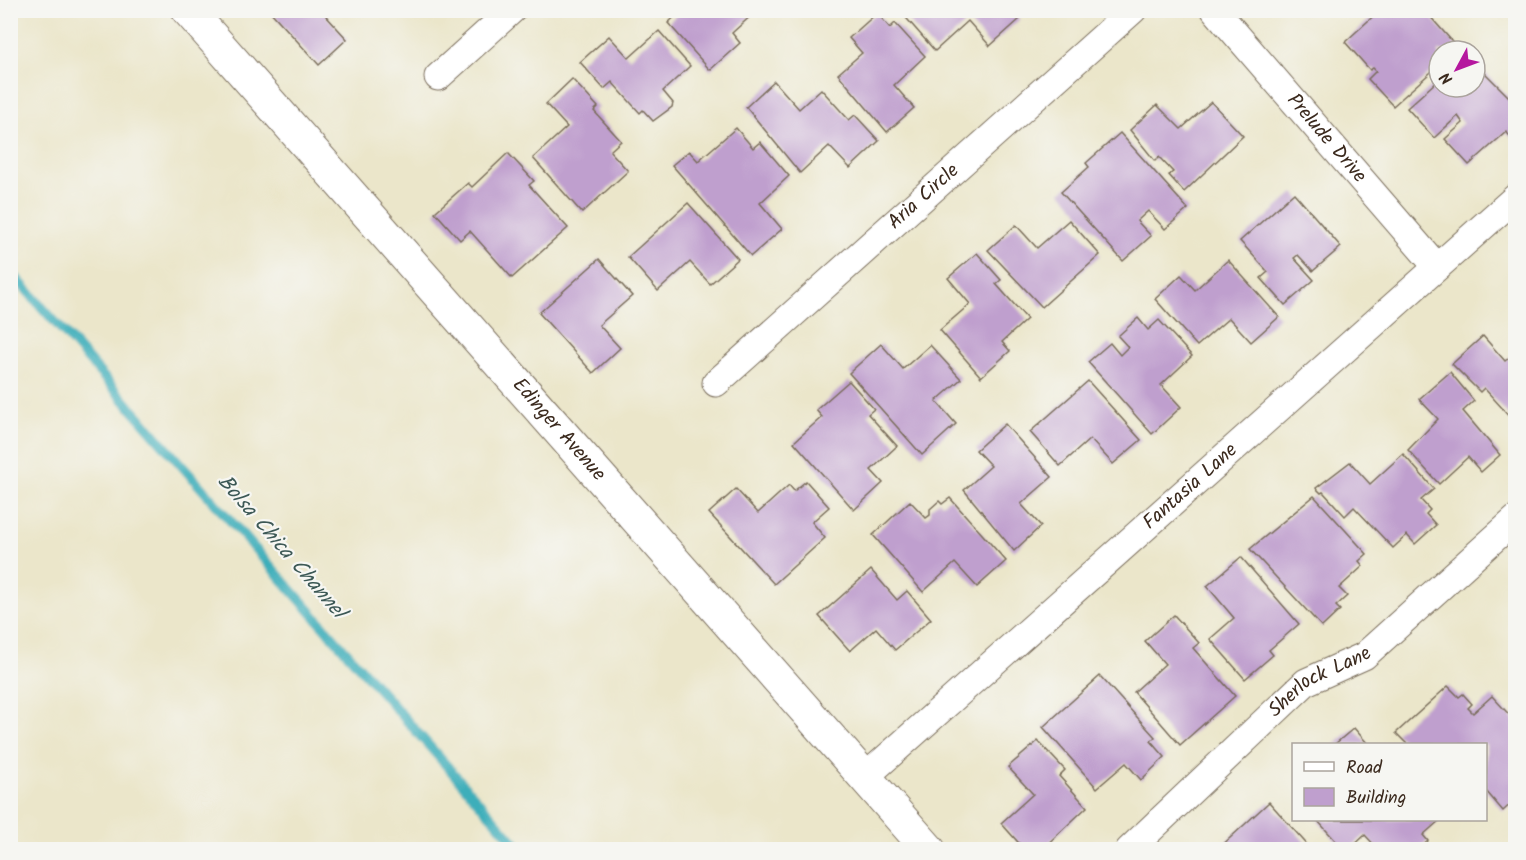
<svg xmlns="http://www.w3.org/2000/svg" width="1526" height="860" viewBox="0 0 1526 860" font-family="Kalam,sans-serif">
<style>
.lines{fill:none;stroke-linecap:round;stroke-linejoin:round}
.stream{stroke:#3eaeba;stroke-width:10}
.building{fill:#bf9fce}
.street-casing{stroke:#796c5a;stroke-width:29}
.secondary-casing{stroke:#796c5a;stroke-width:35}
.street{stroke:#fff;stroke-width:27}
.secondary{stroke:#fff;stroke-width:33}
.labels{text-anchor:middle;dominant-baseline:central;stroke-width:4.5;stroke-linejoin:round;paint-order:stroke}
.street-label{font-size:20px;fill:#3b2a1e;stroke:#f6f6f2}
.water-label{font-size:21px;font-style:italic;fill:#3c5855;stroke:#f6f6f2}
</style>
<rect width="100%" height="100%" fill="#f6f6f2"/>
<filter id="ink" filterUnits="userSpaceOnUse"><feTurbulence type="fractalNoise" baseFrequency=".0167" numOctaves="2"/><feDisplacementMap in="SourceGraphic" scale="12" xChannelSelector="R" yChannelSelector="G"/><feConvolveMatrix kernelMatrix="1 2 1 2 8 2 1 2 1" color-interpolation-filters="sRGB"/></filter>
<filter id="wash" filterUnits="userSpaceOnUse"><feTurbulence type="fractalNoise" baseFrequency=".008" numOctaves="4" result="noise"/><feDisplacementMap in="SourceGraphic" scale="24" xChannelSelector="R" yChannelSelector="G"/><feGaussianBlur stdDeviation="1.35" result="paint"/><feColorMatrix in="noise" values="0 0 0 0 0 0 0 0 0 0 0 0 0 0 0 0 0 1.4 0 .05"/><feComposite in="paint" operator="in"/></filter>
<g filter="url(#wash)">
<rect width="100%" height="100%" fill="#ebe6ca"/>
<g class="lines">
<polyline class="stream" points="10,271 521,850"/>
</g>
<g id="blocks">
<g class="building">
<polygon points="269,10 332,10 326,16 347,39 319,65"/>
<polygon points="682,10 754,10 755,12 732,33 740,43 710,70 668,23"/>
<polygon points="903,10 1012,10 1020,19 990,46 968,21 935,51 901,12"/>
<polygon points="1380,10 1432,10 1428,14 1458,48 1455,51 1439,51 1439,65 1393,106 1368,79 1376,71 1373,68 1370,70 1345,42"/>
<polygon points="877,13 890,28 895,23 925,56 894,85 914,108 887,132 838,74 862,53 849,38"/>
<polygon points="659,31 690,66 663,91 673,103 672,107 653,121 643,110 640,113 612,82 604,89 580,62 609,36 629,58"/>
<polygon points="1475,63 1516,104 1516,134 1512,138 1506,132 1469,165 1445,139 1463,123 1458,116 1434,138 1407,108 1436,82 1441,88 1475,87"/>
<polygon points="572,79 598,107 594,111 621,141 610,151 628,171 582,213 533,158 567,127 546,104"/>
<polygon points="774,81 799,109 821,89 849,120 855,115 879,141 850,168 829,146 800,173 746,107"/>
<polygon points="1211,102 1243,136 1184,192 1169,175 1173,172 1159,157 1155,161 1130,130 1157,105 1181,129"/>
<polygon points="736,128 753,148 760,142 789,176 760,203 782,229 751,256 672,165 689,151 698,161"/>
<polygon points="1120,133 1188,209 1165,229 1148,211 1137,221 1151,236 1123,261 1061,192 1089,167 1086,163"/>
<polygon points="508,153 534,181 529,185 568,228 512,278 470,231 460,240 435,212 468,183 472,187"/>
<polygon points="1294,193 1341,247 1313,271 1298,255 1294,258 1314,280 1285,305 1261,278 1268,272 1240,241"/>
<polygon points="688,203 738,259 710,284 690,262 658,291 628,257"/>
<polygon points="1069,220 1100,255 1042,307 988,250 1016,225 1037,248"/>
<polygon points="977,253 1001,280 996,284 1027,319 1002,342 1010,351 981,377 940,330 970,304 948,278"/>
<polygon points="599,259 632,296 599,325 620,348 593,373 539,313"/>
<polygon points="1228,260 1279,317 1251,342 1229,318 1197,346 1155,299 1181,275 1195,290"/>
<polygon points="1138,318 1148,330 1159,320 1192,356 1161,385 1181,407 1152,434 1088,362 1110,343 1120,355 1128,347 1118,336"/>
<polygon points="1483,336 1505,361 1516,352 1516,417 1513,420 1484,388 1480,392 1452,364"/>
<polygon points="881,344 903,369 930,345 961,379 936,401 956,424 922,455 849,373"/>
<polygon points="1450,372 1474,401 1463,411 1500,455 1481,472 1468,457 1439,484 1408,450 1438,419 1419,399"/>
<polygon points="849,381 874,409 868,414 897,446 871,470 883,483 854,510 794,442 822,417 816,410"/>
<polygon points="1088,381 1141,440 1113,464 1090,439 1060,466 1030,432"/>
<polygon points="1005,424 1052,477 1021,504 1041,526 1014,551 964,490 991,466 976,450"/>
<polygon points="1403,454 1434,489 1421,500 1430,510 1426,514 1436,525 1415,544 1407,535 1393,548 1354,507 1345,516 1323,492 1321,493 1316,488 1350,462 1370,484"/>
<polygon points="806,481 829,507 812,522 825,538 774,584 709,513 736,489 758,513 789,485 794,491"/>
<polygon points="1314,496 1367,554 1359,561 1363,566 1339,588 1347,596 1336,606 1340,610 1322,627 1250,549"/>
<polygon points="950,498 1006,561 977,587 955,563 923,592 873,535 910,501 926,518 930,515 930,509 939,501 942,504"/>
<polygon points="1241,557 1299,624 1269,650 1273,655 1245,679 1210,639 1234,618 1207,586"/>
<polygon points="871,570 897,600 907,591 931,619 895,650 876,628 850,651 819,616"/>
<polygon points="1174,615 1199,643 1193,648 1235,696 1180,745 1134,692 1165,664 1145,641"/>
<polygon points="1100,676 1155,737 1151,741 1165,757 1141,780 1126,763 1097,788 1043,727"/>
<polygon points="1448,686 1459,697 1463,694 1472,704 1468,708 1473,713 1492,696 1516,722 1516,799 1503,811 1486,791 1486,744 1407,744 1396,733"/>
<polygon points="1354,728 1368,744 1335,744"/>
<polygon points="1038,741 1065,770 1059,776 1087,807 1041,850 1025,850 1001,823 1033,794 1008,767"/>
<polygon points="1269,802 1312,850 1217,850"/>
<polygon points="1317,820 1440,820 1423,835 1428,841 1418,850 1379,850 1365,835 1349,850 1344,850"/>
</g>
</g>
</g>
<g filter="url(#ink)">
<use href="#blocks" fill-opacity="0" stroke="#796c5a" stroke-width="1.5"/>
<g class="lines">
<g class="street-casing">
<g id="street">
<path id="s1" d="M1215 10 1437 267"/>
<polyline points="438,77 512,10"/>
<path id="s2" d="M716 383 1133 10"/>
<path id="s3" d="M865 777 1516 197"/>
<path id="s4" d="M1129 850 1306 682 1364 656 1516 519"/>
</g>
</g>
<g class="secondary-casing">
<g id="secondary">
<path id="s5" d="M188 10 929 850"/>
</g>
</g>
<use href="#street" class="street"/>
<use href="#secondary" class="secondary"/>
</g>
</g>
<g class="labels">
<g class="street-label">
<text stroke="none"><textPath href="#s1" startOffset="170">Prelude Drive</textPath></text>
<text stroke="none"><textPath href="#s2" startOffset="279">Aria Circle</textPath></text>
<text stroke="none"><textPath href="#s5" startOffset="560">Edinger Avenue</textPath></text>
<text stroke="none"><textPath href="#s3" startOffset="436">Fantasia Lane</textPath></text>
<text stroke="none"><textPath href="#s4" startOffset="256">Sherlock Lane</textPath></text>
</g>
<g class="water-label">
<text transform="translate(281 547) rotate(49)">Bolsa Chica Channel</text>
</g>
</g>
<rect width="1526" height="860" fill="none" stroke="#f6f6f2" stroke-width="36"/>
<rect x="1292" y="743" width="195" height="78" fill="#f6f6f2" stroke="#aba49d" stroke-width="1.5"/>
<rect x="1304" y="762" width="30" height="9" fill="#ffffff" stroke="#aba49d" stroke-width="1.5"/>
<text x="1346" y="773" font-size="18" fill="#3b2a1e">Road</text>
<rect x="1304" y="788" width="30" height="18" fill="#bf9fce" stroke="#aba49d" stroke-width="1.5"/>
<text x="1346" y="803" font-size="18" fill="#3b2a1e">Building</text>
<g transform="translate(1457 69) rotate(229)"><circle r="28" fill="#f6f6f2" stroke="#aba49d" stroke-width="1.5"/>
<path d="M0-4.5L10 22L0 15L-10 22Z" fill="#b5179e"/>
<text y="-9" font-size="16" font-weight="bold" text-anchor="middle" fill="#3b2a1e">N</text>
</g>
</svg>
